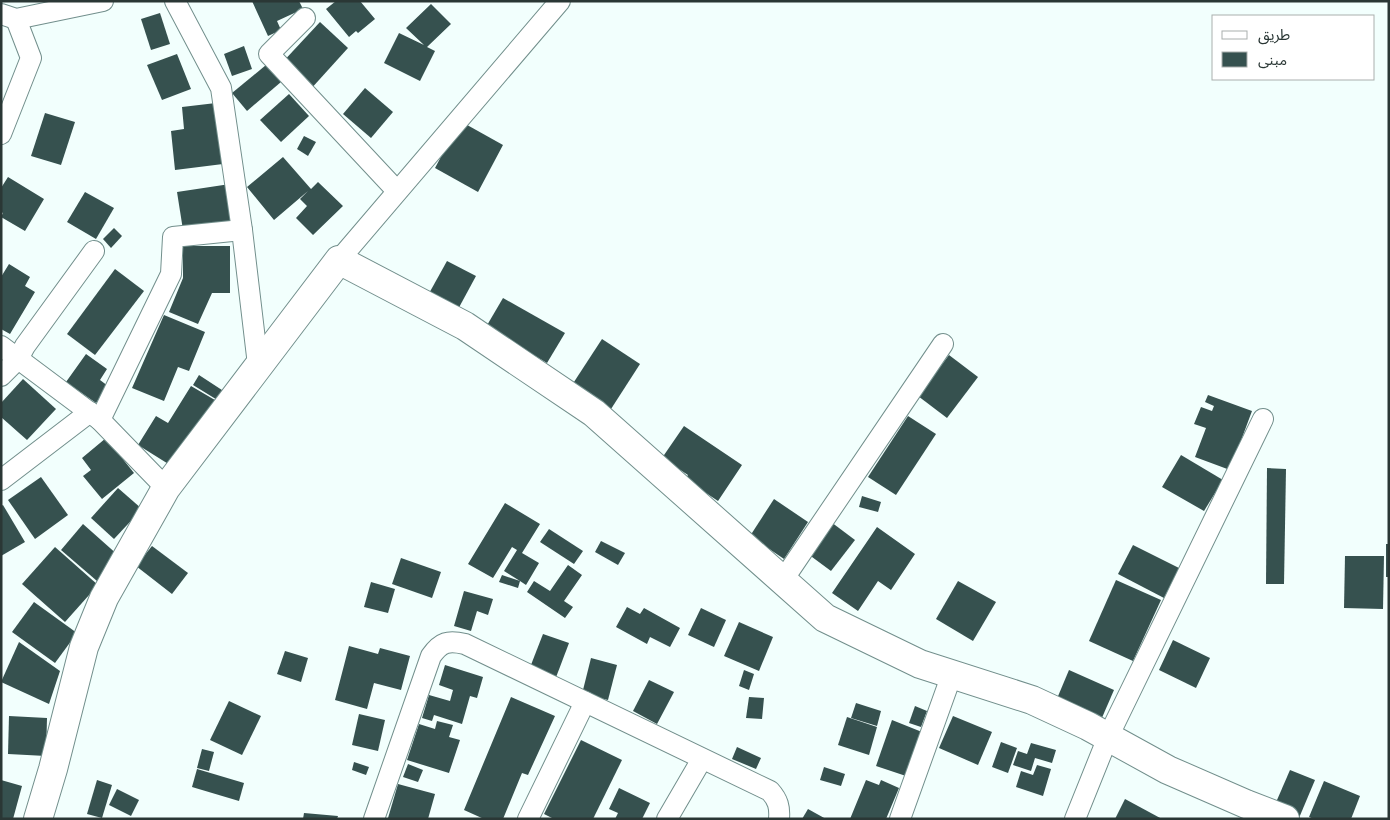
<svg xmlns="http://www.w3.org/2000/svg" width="1390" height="820" viewBox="0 0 1390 820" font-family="Roboto,'Noto Sans Arabic',sans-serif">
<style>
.building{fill:#36514f}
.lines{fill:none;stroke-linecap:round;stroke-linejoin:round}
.street-casing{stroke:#728f8c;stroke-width:22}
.secondary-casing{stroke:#728f8c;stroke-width:30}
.street{stroke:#fff;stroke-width:20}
.secondary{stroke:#fff;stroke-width:28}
</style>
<rect width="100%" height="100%" fill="#f2fffd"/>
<g class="building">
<polygon points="252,1 299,1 303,9 277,21 281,30 268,36"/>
<polygon points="336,1 360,1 375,19 358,33 356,31 349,37 326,9"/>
<polygon points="431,4 451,24 427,47 435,51 420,81 384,63 399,33 424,45 406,28"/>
<polygon points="160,13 170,44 151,50 141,19"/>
<polygon points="320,22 348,48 309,91 280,65"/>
<polygon points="244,46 252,69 232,76 224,54"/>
<polygon points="177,54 191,89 162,100 147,65"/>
<polygon points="266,65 281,82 247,111 232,93"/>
<polygon points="365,88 393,112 371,138 343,114"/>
<polygon points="289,94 309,116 281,142 260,120"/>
<polygon points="216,103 223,164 175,170 171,131 184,129 182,107"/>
<polygon points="45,113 75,122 61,165 31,156"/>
<polygon points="460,121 503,145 478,192 435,168"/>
<polygon points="304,136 316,142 308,156 297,149"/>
<polygon points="283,157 311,189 318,182 343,206 313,235 296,218 307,206 300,199 308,191 274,220 247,187"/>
<polygon points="8,177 44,199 25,231 1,217 3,213 1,212 1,188"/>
<polygon points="230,184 236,221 183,230 177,192"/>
<polygon points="85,192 114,208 96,239 67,222"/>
<polygon points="114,228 122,236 111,248 103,239"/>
<polygon points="183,246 230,246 230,293 212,293 198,324 169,312 183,278"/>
<polygon points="447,261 476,276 456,313 427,297"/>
<polygon points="9,264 30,277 25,286 35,292 10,334 1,329 1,277"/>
<polygon points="115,269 144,291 95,355 67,334"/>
<polygon points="503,298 565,333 547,363 486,327"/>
<polygon points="164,315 205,332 189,371 178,367 164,401 132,388"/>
<polygon points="602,339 640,364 611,409 572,385"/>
<polygon points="86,354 107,369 100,380 108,386 96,403 66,382"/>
<polygon points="949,355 978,377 947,418 918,396"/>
<polygon points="199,375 225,392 219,401 193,385"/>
<polygon points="23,379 56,409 27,440 1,417 1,403"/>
<polygon points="191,386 220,403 178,470 138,445 156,416 168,423"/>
<polygon points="1208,395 1252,411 1230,470 1195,457 1206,428 1194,424 1201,407 1212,411 1214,406 1205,402"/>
<polygon points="908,416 936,434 896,495 868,477"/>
<polygon points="684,426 742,465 718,501 685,479 688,475 662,458"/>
<polygon points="106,438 134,473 102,499 83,476 91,470 82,458"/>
<polygon points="1181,455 1223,480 1204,511 1162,487"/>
<polygon points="1267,468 1286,469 1284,584 1266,584"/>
<polygon points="41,477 68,515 35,539 8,500"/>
<polygon points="118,488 142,509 114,539 91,518"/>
<polygon points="862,496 881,502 878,512 859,507"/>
<polygon points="774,499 808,522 784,559 750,536"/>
<polygon points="505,503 540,524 522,553 539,563 526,585 520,581 518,588 499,582 502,575 520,581 504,571 517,550 512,547 493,578 468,564"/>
<polygon points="3,505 25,542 1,556 1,506"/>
<polygon points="831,522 855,540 831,571 808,554"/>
<polygon points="83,524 119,556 97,581 61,550"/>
<polygon points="877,527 915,554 891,590 878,581 858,611 832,593"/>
<polygon points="549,529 583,551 574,564 540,542"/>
<polygon points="601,541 625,553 618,565 595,552"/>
<rect x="1386" y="544" width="3" height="33"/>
<polygon points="1133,545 1179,568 1164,598 1118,574"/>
<polygon points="152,546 188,573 172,594 136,566"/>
<polygon points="55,547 98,585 65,622 22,584"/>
<polygon points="1345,556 1384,556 1383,609 1344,608"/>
<polygon points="401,558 441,572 432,598 392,584"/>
<polygon points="568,565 582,575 564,601 573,607 565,618 527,592 534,581 550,591"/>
<polygon points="1116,580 1161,600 1133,661 1089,641"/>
<polygon points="958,581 996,602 973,641 936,619"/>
<polygon points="371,582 395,589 388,613 364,607"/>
<polygon points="464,591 493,599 488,615 477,611 471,631 454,626"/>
<polygon points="34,602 77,633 55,663 12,632"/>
<polygon points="627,607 640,614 644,608 680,628 670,647 650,637 647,644 616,627"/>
<polygon points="701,608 726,620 714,647 688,635"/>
<polygon points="739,622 773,637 759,671 724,656"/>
<polygon points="543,634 569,643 555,680 529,670"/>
<polygon points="1173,640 1210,658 1196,688 1159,670"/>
<polygon points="19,642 60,671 49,704 1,682"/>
<polygon points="349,646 378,654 380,648 410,656 401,690 374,683 367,709 335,700"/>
<polygon points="285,651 308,658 301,682 277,674"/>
<polygon points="591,658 617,665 608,700 582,694"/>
<polygon points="445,665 483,677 477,698 470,696 462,724 434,715 432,721 422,718 429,695 450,701 453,690 439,685"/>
<polygon points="744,670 754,674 749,690 739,686"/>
<polygon points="1069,670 1114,690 1101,720 1056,701"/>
<polygon points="649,680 674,692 657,724 633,711"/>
<polygon points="511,697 555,716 528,775 522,773 503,819 484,819 464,810"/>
<polygon points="749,697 764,698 762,719 746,718"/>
<polygon points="229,701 261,716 242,755 210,740"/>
<polygon points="856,703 881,711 877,726 851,718"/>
<polygon points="915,706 927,711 921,727 909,723"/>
<polygon points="359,714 385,720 378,751 352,745"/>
<polygon points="9,716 47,718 46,756 8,754"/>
<polygon points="953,716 992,732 978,765 939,748"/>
<polygon points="847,717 877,727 869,755 838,745"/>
<polygon points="892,720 922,732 906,776 876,766"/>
<polygon points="437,721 453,725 449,737 460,740 449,773 407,760 419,724 435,729"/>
<polygon points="581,740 622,760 593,819 554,819 544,814"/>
<polygon points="1001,742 1017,748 1008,773 992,767"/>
<polygon points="1031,743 1056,750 1052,763 1035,758 1031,771 1013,765 1018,751 1027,754"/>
<polygon points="737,747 761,758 756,769 732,759"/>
<polygon points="202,749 214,752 209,771 197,768"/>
<polygon points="354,762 369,767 366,775 352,770"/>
<polygon points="408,764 423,770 418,782 403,777"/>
<polygon points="1037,765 1051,769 1043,796 1016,787 1021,771 1033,775"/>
<polygon points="824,767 845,774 841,786 820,780"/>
<polygon points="197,769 244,783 239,801 192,787"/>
<polygon points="1290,770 1315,780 1299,818 1274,807"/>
<polygon points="1,780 22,786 13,819 1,819"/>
<polygon points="97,780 112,785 102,818 87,814"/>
<polygon points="866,780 879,785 881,780 899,788 886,819 850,819"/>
<polygon points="1324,781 1360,796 1351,819 1314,819 1309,817"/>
<polygon points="398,784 435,794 428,819 388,818"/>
<polygon points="619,788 650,803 642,819 615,819 618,813 609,809"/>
<polygon points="117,789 139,800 131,816 109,805"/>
<polygon points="1125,799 1162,819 1115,819"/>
<polygon points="808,809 826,819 802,819"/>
<polygon points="304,813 338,816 337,819 303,819"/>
</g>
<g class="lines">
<g class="street-casing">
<g id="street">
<polyline points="175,1 221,88 242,230 258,365"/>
<polyline points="1,14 16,19 103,1"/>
<polyline points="305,18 269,54 397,191"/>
<polyline points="1,134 31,58 16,19"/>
<polyline points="339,260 560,1"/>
<polyline points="1,346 100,420 166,488"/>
<polyline points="1,376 18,359 25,346 94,251"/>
<polyline points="100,420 171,274 173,237 242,230"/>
<polyline points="1,480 90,412"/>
<polyline points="783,580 943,344"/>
<path d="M374 819 431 656C441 642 448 640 465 644L770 791C778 800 780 807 779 819"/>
<polyline points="528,819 585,702"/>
<polyline points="667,819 702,759"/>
<polyline points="900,819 952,674"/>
<polyline points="1075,819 1108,737 1263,419"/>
</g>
</g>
<g class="secondary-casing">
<polyline id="secondary" points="38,819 53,769 84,647 104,598 166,488 339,260 465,326 594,413 825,618 920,664 1032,700 1088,726 1168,770 1246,804 1285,819"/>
</g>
<use href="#street" class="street"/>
<use href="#secondary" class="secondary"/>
</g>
<rect width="1390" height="820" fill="none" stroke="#2a3735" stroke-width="5"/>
<rect x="1212" y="15" width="162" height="65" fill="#ffffff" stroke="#aaafae"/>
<rect x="1222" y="31" width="25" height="8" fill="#ffffff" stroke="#aaafae"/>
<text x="1258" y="40" font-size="15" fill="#2a3735">طريق</text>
<rect x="1222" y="52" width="25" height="15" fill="#36514f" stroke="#aaafae"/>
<text x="1258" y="65" font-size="15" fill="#2a3735">مبنى</text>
</svg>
